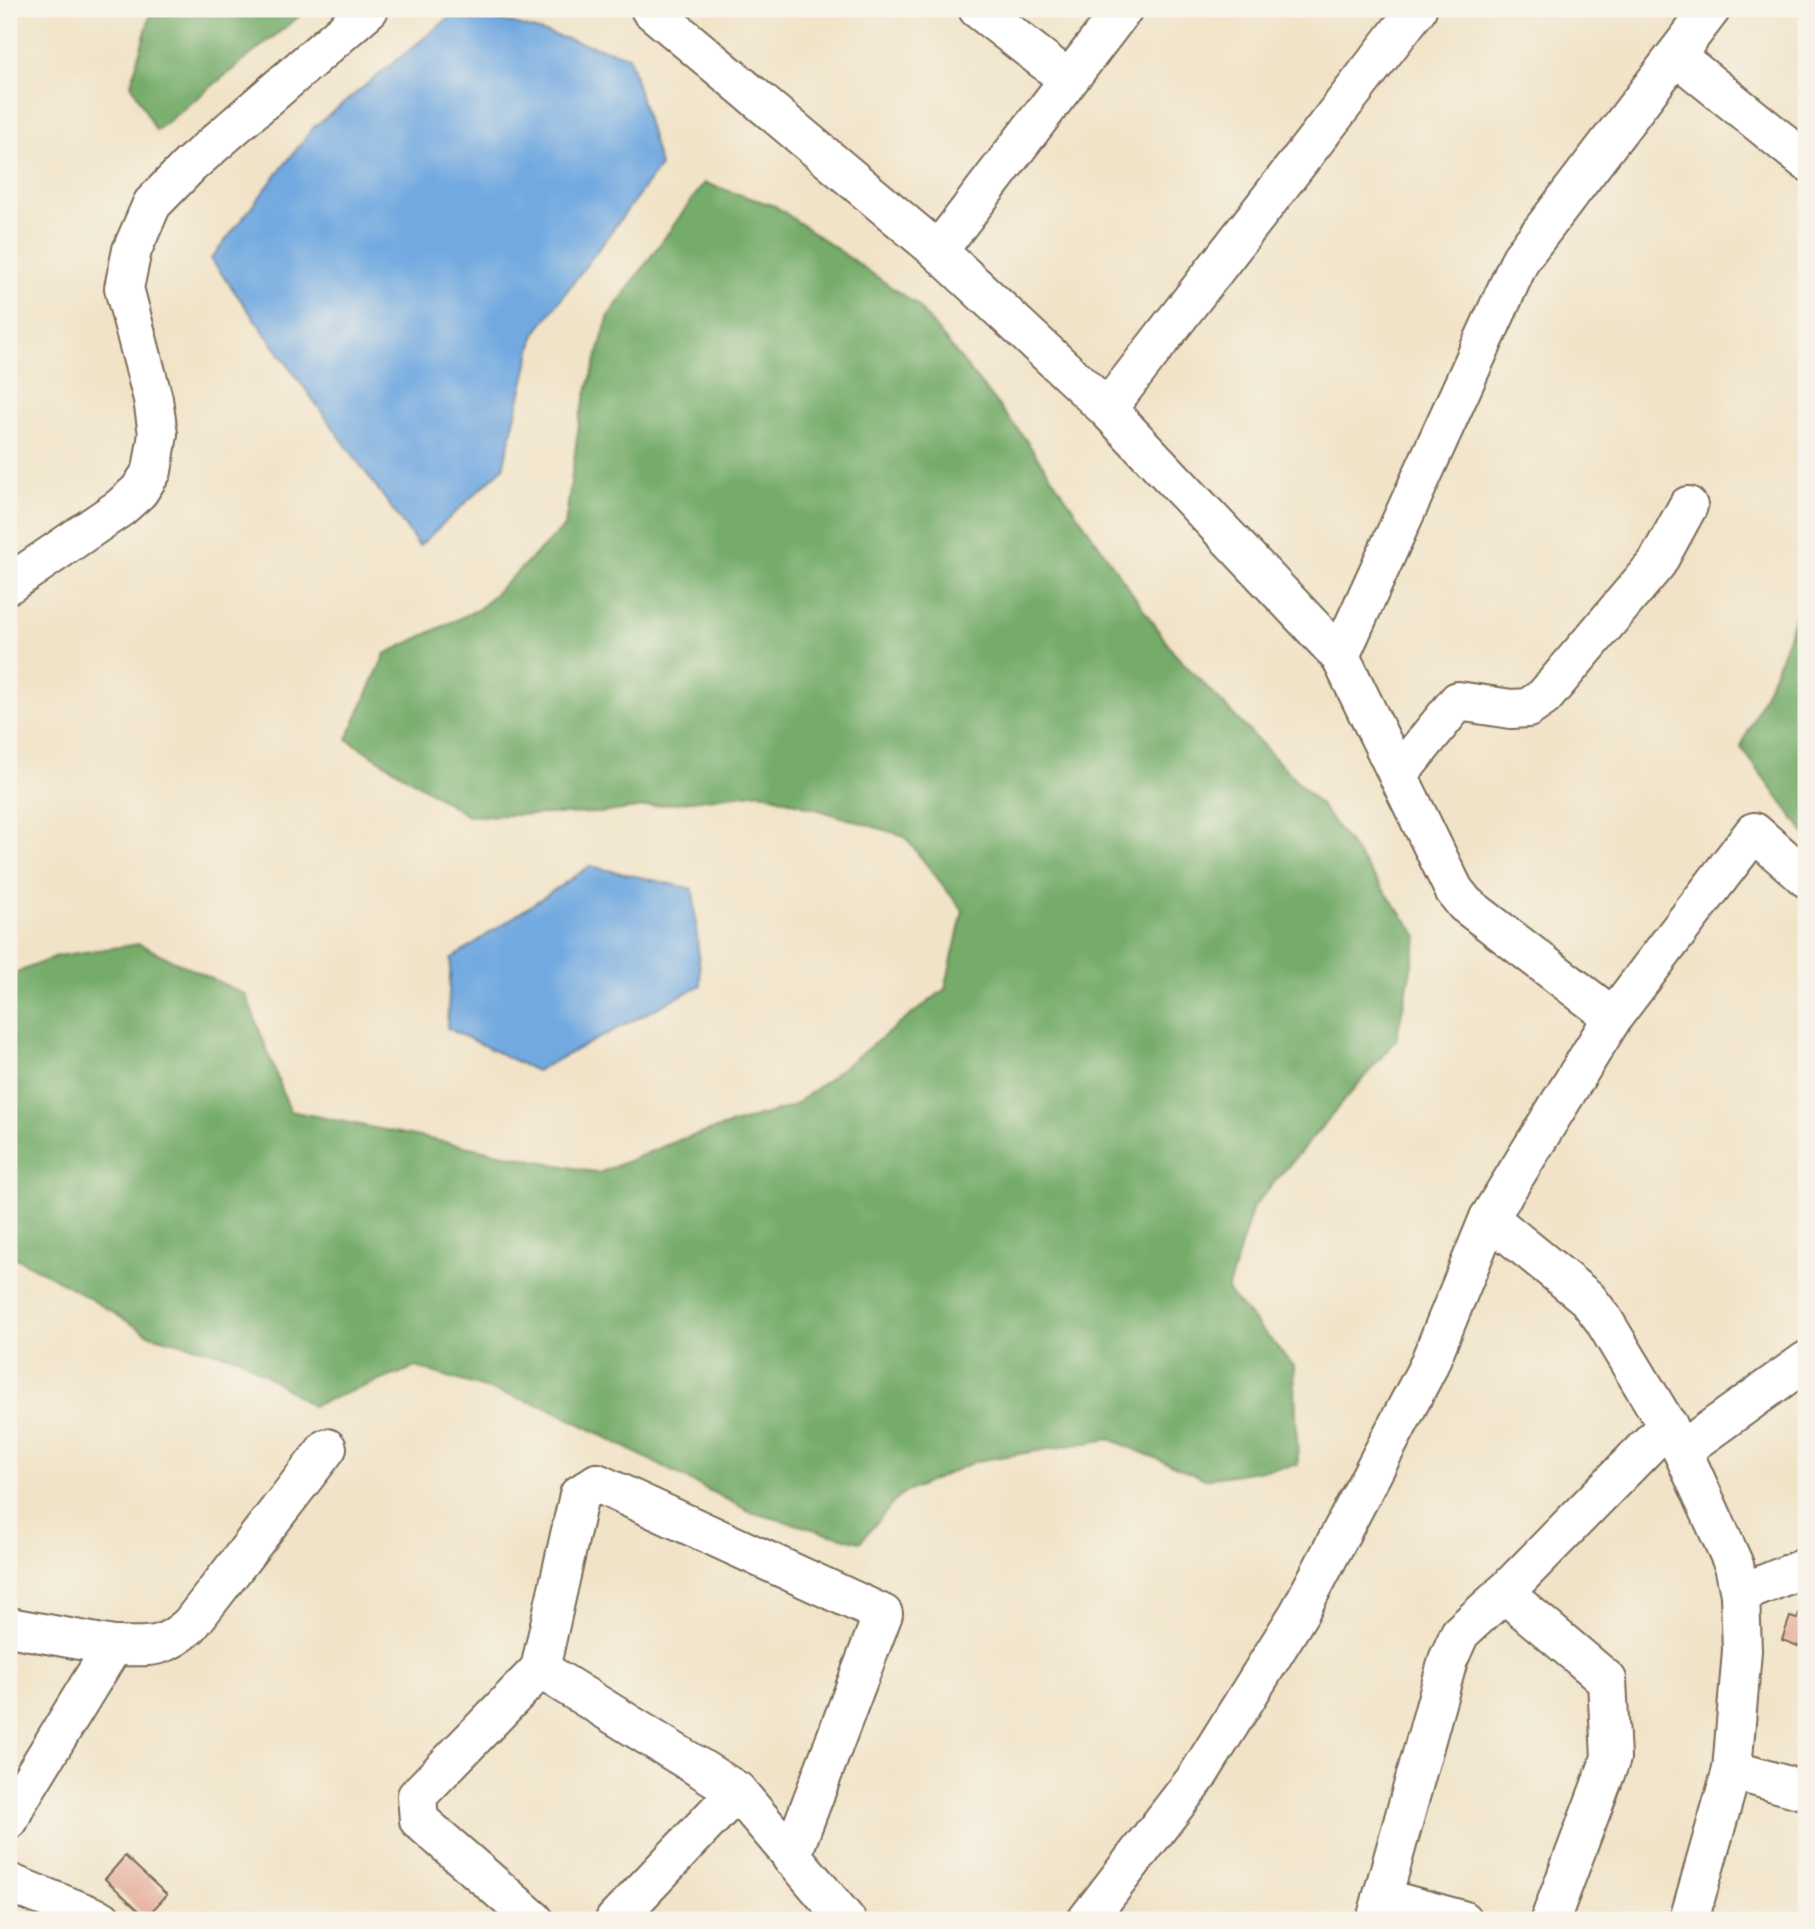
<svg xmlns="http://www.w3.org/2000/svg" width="1815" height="1929" viewBox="0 0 1815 1929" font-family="Itim,sans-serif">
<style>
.forest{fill:#75ac69;stroke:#586b44;stroke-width:2}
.water{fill:#71a9e0;stroke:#566a7f;stroke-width:2}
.building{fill:#e7ae9b}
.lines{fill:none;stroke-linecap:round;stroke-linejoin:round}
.minor-casing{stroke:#7b6b59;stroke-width:42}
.minor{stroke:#fff;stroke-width:38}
</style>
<rect width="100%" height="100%" fill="#f7f3e8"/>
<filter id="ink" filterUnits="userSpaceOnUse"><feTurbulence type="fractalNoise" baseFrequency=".0143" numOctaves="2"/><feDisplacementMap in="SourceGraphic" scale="14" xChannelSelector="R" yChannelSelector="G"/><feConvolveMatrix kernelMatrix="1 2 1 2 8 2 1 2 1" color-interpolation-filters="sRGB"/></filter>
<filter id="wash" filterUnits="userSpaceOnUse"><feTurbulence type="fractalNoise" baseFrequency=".00686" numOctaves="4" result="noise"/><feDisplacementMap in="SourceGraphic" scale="28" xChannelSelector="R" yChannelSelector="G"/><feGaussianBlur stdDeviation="1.57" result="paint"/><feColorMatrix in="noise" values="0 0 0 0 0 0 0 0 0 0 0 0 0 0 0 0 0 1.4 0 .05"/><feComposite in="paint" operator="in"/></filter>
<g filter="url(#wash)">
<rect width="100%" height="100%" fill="#f1e3c7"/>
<g class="forest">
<polygon points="152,9 308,9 156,131 131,84"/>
<polygon points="704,183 775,206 917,305 1023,436 1174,653 1321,806 1418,936 1396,1040 1253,1207 1227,1291 1294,1366 1298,1465 1205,1479 1110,1439 976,1461 900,1495 860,1542 751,1512 547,1407 416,1367 312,1406 240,1358 150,1335 67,1285 9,1254 9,976 57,956 139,944 246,995 290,1111 599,1173 679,1140 793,1106 945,989 963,911 904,836 760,792 599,813 468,816 347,739 385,654 479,609 565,526 580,416 609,315"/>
<polygon points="1806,586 1806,835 1741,747 1778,664"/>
</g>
<g class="water">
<polygon points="460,9 629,56 660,166 535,334 503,468 419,546 211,259 314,127"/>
<polygon points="590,866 693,889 701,985 536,1071 447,1028 451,959"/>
</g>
<g id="blocks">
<g class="building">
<polygon points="1804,1599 1806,1600 1806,1649 1782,1640 1790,1617 1797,1619"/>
<polygon points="125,1856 167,1895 146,1917 105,1879"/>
</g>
</g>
</g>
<g filter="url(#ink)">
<use href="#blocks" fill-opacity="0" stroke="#7b6b59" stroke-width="2"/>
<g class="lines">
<g class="minor-casing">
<g id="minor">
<polyline points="650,9 938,251 1107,409 1340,656 1454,890 1465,904 1613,1017 1489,1218 1427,1369 1299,1613 1197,1777 1087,1920"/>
<polyline points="978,9 1068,79"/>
<polyline points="1676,56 1806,161"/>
<polyline points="938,251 1123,9"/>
<polyline points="1107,409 1417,9"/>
<polyline points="9,584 120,508 139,491 152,471 158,434 153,399 124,288 132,250 152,204 190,165 369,9"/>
<polyline points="1340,656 1521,258 1711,9"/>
<polyline points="1398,775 1458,701 1511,709 1528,708 1544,697 1657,563 1688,506"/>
<polyline points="1613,1017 1754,832 1806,878"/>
<polyline points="1489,1218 1587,1298 1603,1319 1682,1450 1734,1565 1740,1594 1742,1651 1732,1770 1689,1920"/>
<polyline points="1682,1450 1806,1361"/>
<polyline points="1504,1593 1607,1680 1611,1758 1550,1920"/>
<polyline points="1740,1594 1806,1567"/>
<polyline points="9,1627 113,1646 17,1803 9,1820"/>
<path d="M113 1646C149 1646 161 1651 190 1625L327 1448"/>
<polyline points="1732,1770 1806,1791"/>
<polyline points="791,1857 883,1614 597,1483 579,1495 540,1669 737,1791 846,1920"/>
<polyline points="9,1883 102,1920"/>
<polyline points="1382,1898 1462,1920"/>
<polyline points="534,1920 419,1820 417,1796 540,1669"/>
<polyline points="615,1920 737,1791"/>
<polyline points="1376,1920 1448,1660 1460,1633 1504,1593 1668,1425"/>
</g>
</g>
<use href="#minor" class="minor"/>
</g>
</g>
<rect width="1815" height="1929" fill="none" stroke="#f7f3e8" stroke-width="35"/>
</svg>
